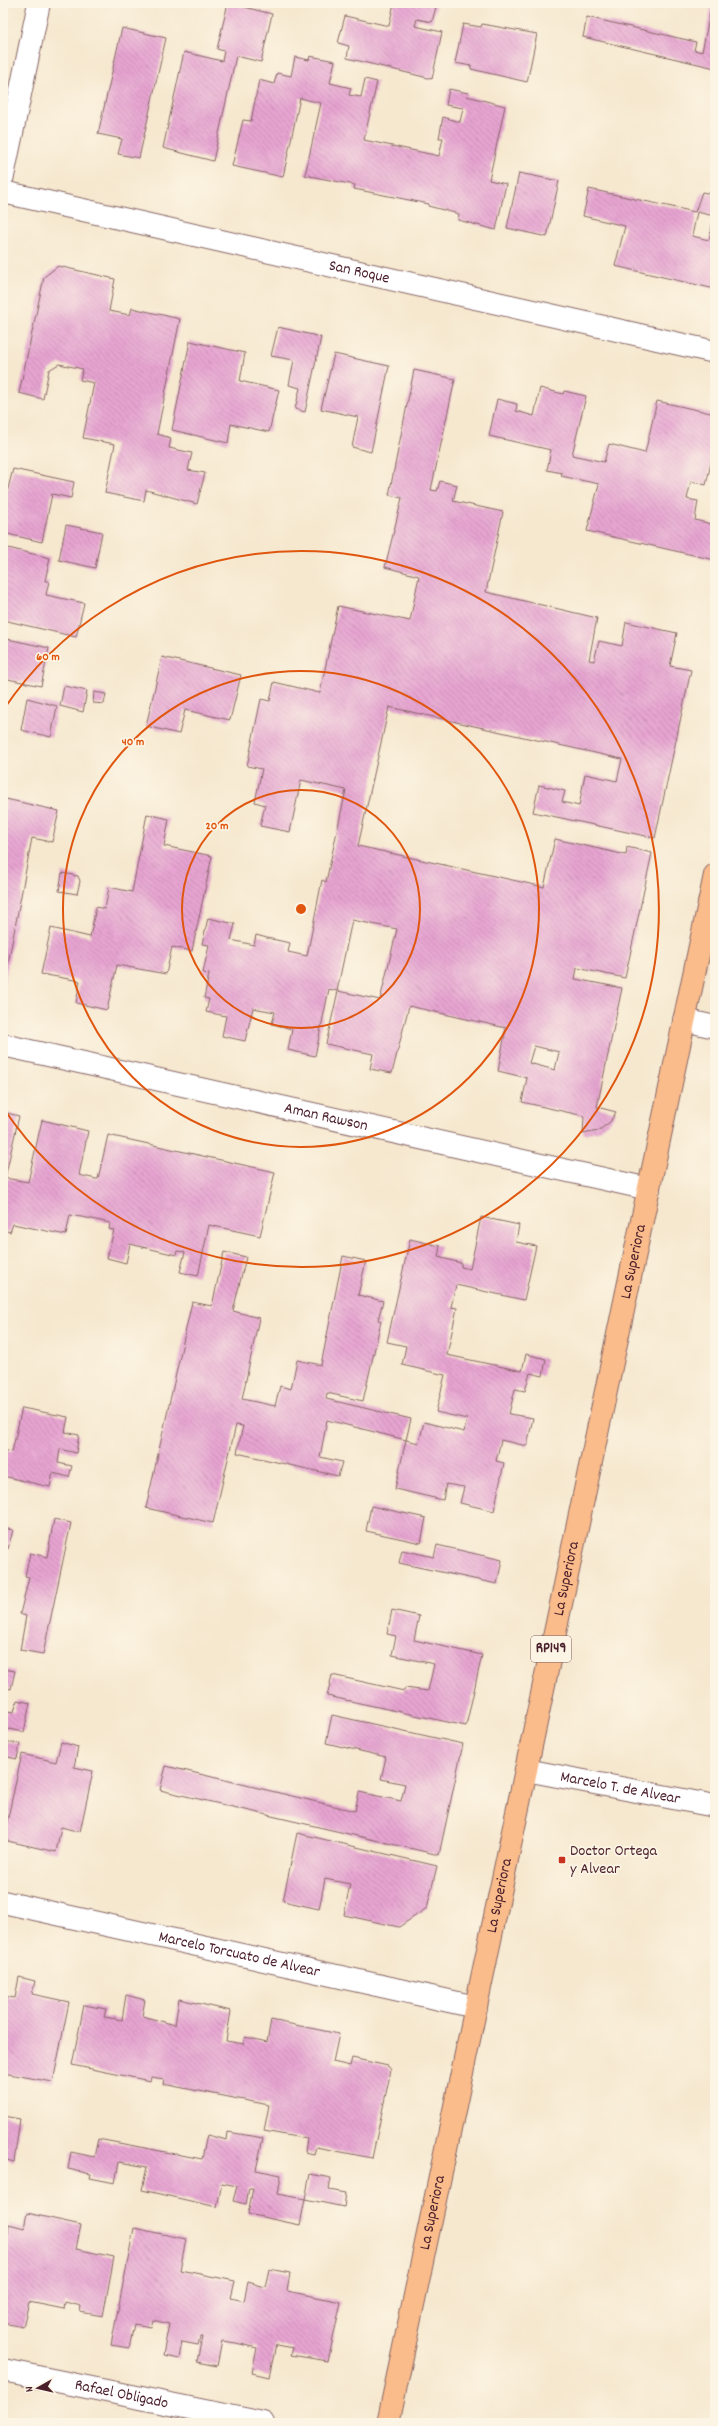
<svg xmlns="http://www.w3.org/2000/svg" width="718" height="2426" viewBox="0 0 718 2426" font-family="Dekko,sans-serif">
<style>
.building{fill:url(#building-back-hatch);fill-rule:evenodd}
.lines{fill:none;stroke-linecap:round;stroke-linejoin:round}
.minor-casing{stroke:#866564;stroke-width:24}
.tertiary-casing{stroke:#866564;stroke-width:24}
.primary-casing{stroke:#866564;stroke-width:24}
.minor{stroke:#fff;stroke-width:22}
.tertiary{stroke:#fff;stroke-width:22}
.primary{stroke:#fabc8b;stroke-width:22}
.ring{fill:none;stroke:#e0560e;stroke-width:2}
.poi-dot{fill:#c8321e;stroke:#fcf5e5;stroke-width:1.5}
.labels{text-anchor:middle;dominant-baseline:central;stroke-width:3.5;stroke-linejoin:round;paint-order:stroke}
.shield{fill:#fcf5e5;stroke:#7f5f63;stroke-width:1}
.shield-label{font-size:15px;font-weight:bold;fill:#4a1f2b}
.street-label{font-size:16px;fill:#4a1f2b;stroke:#fcf5e5}
.poi-label{font-size:16px;fill:#4a1f2b;stroke:#fcf5e5;text-anchor:start}
.centre{fill:#e0560e;stroke:#fcf5e5;stroke-width:2}
.ring-label{font-size:12px;text-anchor:middle;font-weight:bold;fill:#e0560e;stroke:#fcf5e5;stroke-width:3.5;stroke-linejoin:round;paint-order:stroke}
</style>
<defs>
<pattern id="building-back-hatch" width="6" height="6" patternUnits="userSpaceOnUse"><rect width="6" height="6" fill="#e7a4d2"/><path d="M-1 5l2 2M0 0l6 6M5-1l2 2" fill="none" stroke="#bd85ab"/></pattern>
</defs>
<rect width="100%" height="100%" fill="#fcf5e5"/>
<filter id="ink" filterUnits="userSpaceOnUse"><feTurbulence type="fractalNoise" baseFrequency=".025" numOctaves="2"/><feDisplacementMap in="SourceGraphic" scale="8" xChannelSelector="R" yChannelSelector="G"/><feConvolveMatrix kernelMatrix="1 2 1 2 8 2 1 2 1" color-interpolation-filters="sRGB"/></filter>
<filter id="wash" filterUnits="userSpaceOnUse"><feTurbulence type="fractalNoise" baseFrequency=".012" numOctaves="4" result="noise"/><feDisplacementMap in="SourceGraphic" scale="16" xChannelSelector="R" yChannelSelector="G"/><feGaussianBlur stdDeviation="0.9" result="paint"/><feColorMatrix in="noise" values="0 0 0 0 0 0 0 0 0 0 0 0 0 0 0 0 0 1.4 0 .05"/><feComposite in="paint" operator="in"/></filter>
<g filter="url(#wash)">
<rect width="100%" height="100%" fill="#f6e8cf"/>
<g id="blocks">
<g class="building">
<polygon points="228,3 272,14 261,62 236,56 213,161 163,148 184,52 222,61 224,51 217,49"/>
<polygon points="394,3 437,3 432,22 417,19 415,26 442,32 432,79 347,58 349,46 338,43 345,16 389,26"/>
<polygon points="712,3 715,3 715,68 583,37 587,17 696,42 694,50 702,52"/>
<polygon points="463,24 481,27 482,24 537,34 527,82 471,69 471,66 455,63"/>
<polygon points="122,28 166,38 139,158 118,154 122,139 98,134"/>
<polygon points="310,56 335,61 330,83 351,88 349,95 361,97 365,79 377,82 364,140 439,156 443,138 439,138 443,117 460,122 463,108 446,105 449,89 468,93 467,96 505,106 489,180 506,184 496,230 458,220 459,214 428,206 429,204 354,189 355,185 305,175 321,103 300,98 283,177 232,166 243,120 251,121 259,80 274,84 277,73 291,76 295,57 309,60"/>
<polygon points="519,173 559,181 547,237 507,228"/>
<path d="M589 189 695 212 702 192 715 195V289L615 266 625 226 583 216ZM697 212 714 216 709 240 692 236Z"/>
<polygon points="58,266 115,279 109,311 130,315 132,308 180,319 157,434 171,438 169,448 192,453 188,470 205,473 197,504 146,490 144,501 105,493 115,444 83,438 94,383 80,380 83,369 59,364 49,370 43,399 19,393 44,277"/>
<polygon points="278,327 321,337 305,412 295,409 300,388 289,385 294,360 271,356"/>
<polygon points="190,341 245,353 240,381 279,390 269,432 231,424 228,443 172,430"/>
<polygon points="334,354 389,366 371,452 352,447 358,417 321,409"/>
<path d="M414 370 455 379 431 490 437 491 440 481 457 485 453 501 503 512 486 592 597 618 589 660 594 661 599 641 622 646 626 622 677 633 670 666 691 670 655 838 533 812 539 785 565 791 562 802 579 806 585 774 617 781 622 759 389 707 358 846 544 887 555 839 626 855 627 847 652 853 625 978 577 968 575 979 622 988 597 1107 616 1112 610 1122 598 1131 583 1134 584 1116 522 1102 527 1078 498 1071 506 1028 409 1006 392 1073 370 1069 373 1054 326 1044 338 991 380 1000 397 929 352 920 337 991 329 989 315 1056 288 1050 292 1029 272 1024 275 1012 253 1008 245 1041 222 1036 226 1016 206 1012 209 999 204 998 209 974 203 973 209 945 202 944 208 918 235 924 231 940 254 945 256 935 267 938 290 943 288 952 307 956 322 880 326 882 346 790 301 780 290 832 260 826 265 805 255 802 262 769 247 766 261 699 270 701 274 682 320 693 338 606 410 621 419 576 385 567 402 498 389 495ZM534 1046 559 1052 555 1070 529 1063Z"/>
<polygon points="540,388 563,394 564,391 586,396 572,455 604,462 609,444 645,453 657,401 715,414 715,445 706,485 691,481 687,499 698,501 695,520 715,525 715,560 587,531 599,484 561,476 562,473 547,470 551,450 489,436 497,399 517,404 516,411 534,416"/>
<polygon points="13,469 74,482 71,498 52,494 42,542 3,533 3,508"/>
<polygon points="66,525 102,532 95,568 59,560"/>
<polygon points="4,547 50,558 45,581 49,581 46,595 84,603 76,637 3,620"/>
<polygon points="3,638 49,648 41,686 3,678"/>
<polygon points="162,657 241,675 230,720 185,710 179,734 146,726"/>
<polygon points="64,686 87,691 83,712 60,706"/>
<polygon points="94,692 106,694 104,704 93,703"/>
<polygon points="27,698 57,706 51,737 21,730"/>
<polygon points="6,799 59,811 52,842 32,838 4,985 3,812"/>
<polygon points="147,814 169,819 164,846 212,856 192,951 172,947 166,974 117,965 107,1010 76,1003 80,981 41,974 51,928 90,937 96,907 105,909 109,887 132,892"/>
<polygon points="62,873 78,876 80,881 77,894 59,891"/>
<polygon points="3,1112 19,1116 5,1178 28,1182 42,1120 88,1131 79,1175 96,1179 98,1179 108,1135 275,1172 260,1236 209,1225 198,1276 180,1272 185,1252 177,1251 176,1255 130,1244 126,1263 107,1258 114,1230 109,1229 110,1223 87,1218 70,1215 66,1235 13,1224 10,1232 3,1230"/>
<polygon points="481,1217 519,1225 516,1242 536,1246 524,1300 456,1285 451,1307 457,1308 447,1355 522,1371 526,1354 546,1359 543,1376 530,1373 525,1391 515,1389 509,1414 533,1418 527,1446 501,1440 496,1461 504,1463 494,1511 460,1503 464,1487 446,1484 443,1500 395,1489 406,1440 419,1443 424,1422 464,1432 467,1419 436,1412 445,1375 402,1365 406,1346 387,1342 410,1239 440,1246 438,1257 461,1263 461,1267 470,1269"/>
<polygon points="224,1252 246,1257 233,1311 259,1318 242,1399 275,1406 280,1386 291,1389 297,1360 321,1365 343,1256 366,1261 358,1295 383,1301 378,1320 381,1321 363,1401 327,1393 326,1399 411,1419 406,1440 327,1420 320,1457 342,1462 338,1476 237,1453 243,1426 236,1425 213,1523 146,1508 192,1302 212,1306"/>
<polygon points="22,1408 68,1417 65,1432 79,1435 76,1453 60,1449 58,1463 72,1466 69,1477 53,1473 50,1487 3,1476 3,1450 12,1452"/>
<polygon points="371,1506 426,1518 421,1543 366,1531"/>
<polygon points="54,1519 71,1523 43,1654 20,1650 26,1616 20,1614 29,1577 25,1576 30,1553 47,1557"/>
<polygon points="3,1528 13,1530 8,1549 3,1548"/>
<polygon points="437,1545 502,1560 497,1584 399,1563 402,1550 434,1557"/>
<polygon points="392,1610 419,1616 414,1640 482,1655 466,1726 327,1696 332,1675 404,1691 405,1688 428,1691 434,1664 392,1655 396,1636 387,1634"/>
<polygon points="3,1669 15,1671 11,1689 3,1687"/>
<polygon points="17,1700 30,1703 24,1732 3,1728 6,1711 14,1712"/>
<polygon points="332,1715 463,1744 439,1855 160,1790 166,1766 355,1811 359,1792 401,1801 405,1784 381,1779 386,1757 326,1743"/>
<polygon points="3,1741 20,1744 17,1759 3,1756"/>
<polygon points="61,1742 78,1747 74,1767 93,1771 80,1832 61,1827 56,1852 3,1840 22,1754 56,1762"/>
<polygon points="297,1833 437,1866 427,1908 399,1927 344,1915 350,1884 325,1879 319,1909 283,1901"/>
<polygon points="19,1977 35,1981 32,1994 69,2002 53,2082 3,2073 3,1996 15,1998"/>
<polygon points="126,1995 145,2000 142,2016 175,2025 179,1999 231,2011 226,2041 244,2044 245,2037 267,2042 271,2020 339,2034 333,2062 350,2066 352,2058 388,2066 391,2070 372,2158 316,2147 314,2154 305,2152 307,2139 264,2131 269,2105 163,2084 164,2079 151,2077 150,2081 72,2065 84,2005 106,2009 104,2017 122,2020"/>
<polygon points="3,2116 20,2119 14,2162 3,2159"/>
<polygon points="228,2132 263,2138 256,2170 281,2175 278,2194 305,2199 300,2225 248,2214 253,2188 249,2188 246,2204 233,2201 237,2186 222,2183 217,2207 142,2190 147,2167 119,2162 115,2183 90,2178 91,2174 68,2169 71,2152 94,2157 98,2139 202,2159 207,2135 227,2140"/>
<polygon points="310,2174 331,2178 329,2190 346,2193 344,2207 305,2199"/>
<polygon points="27,2213 81,2225 76,2249 114,2257 103,2316 80,2312 81,2306 65,2302 64,2309 29,2302 23,2327 3,2323 3,2233 8,2234 9,2224 24,2228"/>
<polygon points="134,2228 186,2239 180,2270 235,2281 231,2298 244,2301 248,2282 265,2287 269,2269 290,2273 287,2291 341,2302 328,2361 291,2355 293,2348 276,2345 269,2377 252,2373 257,2348 236,2343 222,2341 217,2366 197,2362 202,2337 200,2337 198,2345 182,2342 179,2358 163,2355 169,2324 153,2320 151,2327 134,2324 129,2348 111,2345"/>
</g>
</g>
</g>
<g filter="url(#ink)">
<use href="#blocks" fill-opacity="0" stroke="#866564" stroke-width="1"/>
<g class="lines">
<g class="minor-casing">
<g id="minor">
<polyline points="3,176 39,3"/>
<path id="s1" d="M3 192 715 352"/>
<polyline points="684,1020 715,1027"/>
<path id="s2" d="M3 1045 649 1189"/>
<path id="s3" d="M526 1770 715 1806"/>
<path id="s4" d="M3 2370 263 2423"/>
</g>
</g>
<g class="tertiary-casing">
<g id="tertiary">
<path id="s5" d="M3 1902 476 2007"/>
</g>
</g>
<g class="primary-casing">
<g id="primary">
<path id="s6" d="M388 2423 715 875"/>
</g>
</g>
<use href="#minor" class="minor"/>
<use href="#tertiary" class="tertiary"/>
<use href="#primary" class="primary"/>
</g>
</g>
<g class="ring">
<circle cx="301" cy="909" r="119"/>
<circle cx="301" cy="909" r="238"/>
<path d="M4 709A358 358 0 1 1 4 1109"/>
</g>
<rect class="poi-dot" x="558" y="1856" width="8" height="8" rx="2"/>
<g class="labels">
<rect class="shield" x="531" y="1636" width="40" height="26" rx="3"/>
<g class="shield-label">
<text x="551" y="1649">RP149</text>
</g>
<g class="street-label">
<text stroke="none"><textPath href="#s1" startOffset="365">San Roque</textPath></text>
<text stroke="none"><textPath href="#s2" startOffset="331">Aman Rawson</textPath></text>
<text stroke="none"><textPath href="#s6" startOffset="1187">La Superiora</textPath></text>
<text stroke="none"><textPath href="#s6" startOffset="863">La Superiora</textPath></text>
<text stroke="none"><textPath href="#s3" startOffset="96">Marcelo T. de Alvear</textPath></text>
<text stroke="none"><textPath href="#s6" startOffset="539">La Superiora</textPath></text>
<text stroke="none"><textPath href="#s5" startOffset="242">Marcelo Torcuato de Alvear</textPath></text>
<text stroke="none"><textPath href="#s6" startOffset="215">La Superiora</textPath></text>
<text stroke="none"><textPath href="#s4" startOffset="121">Rafael Obligado</textPath></text>
</g>
<g class="poi-label">
<text x="570" y="1851">Doctor Ortega<tspan x="570" dy="18">y Alvear</tspan></text>
</g>
</g>
<circle cx="301" cy="909" r="6" class="centre"/>
<g class="ring-label">
<text x="48" y="660">60 m</text>
<text x="133" y="745">40 m</text>
<text x="217" y="829">20 m</text>
</g>
<rect width="718" height="2426" fill="none" stroke="#fcf5e5" stroke-width="16"/>
<g transform="translate(38 2388) rotate(262)" stroke="#fcf5e5" stroke-width="3" paint-order="stroke">
<path d="M0-3L7 15L0 10L-7 15Z" fill="#4a1f2b"/>
<text y="-6" font-size="11" font-weight="bold" text-anchor="middle" fill="#4a1f2b">N</text>
</g>
</svg>
